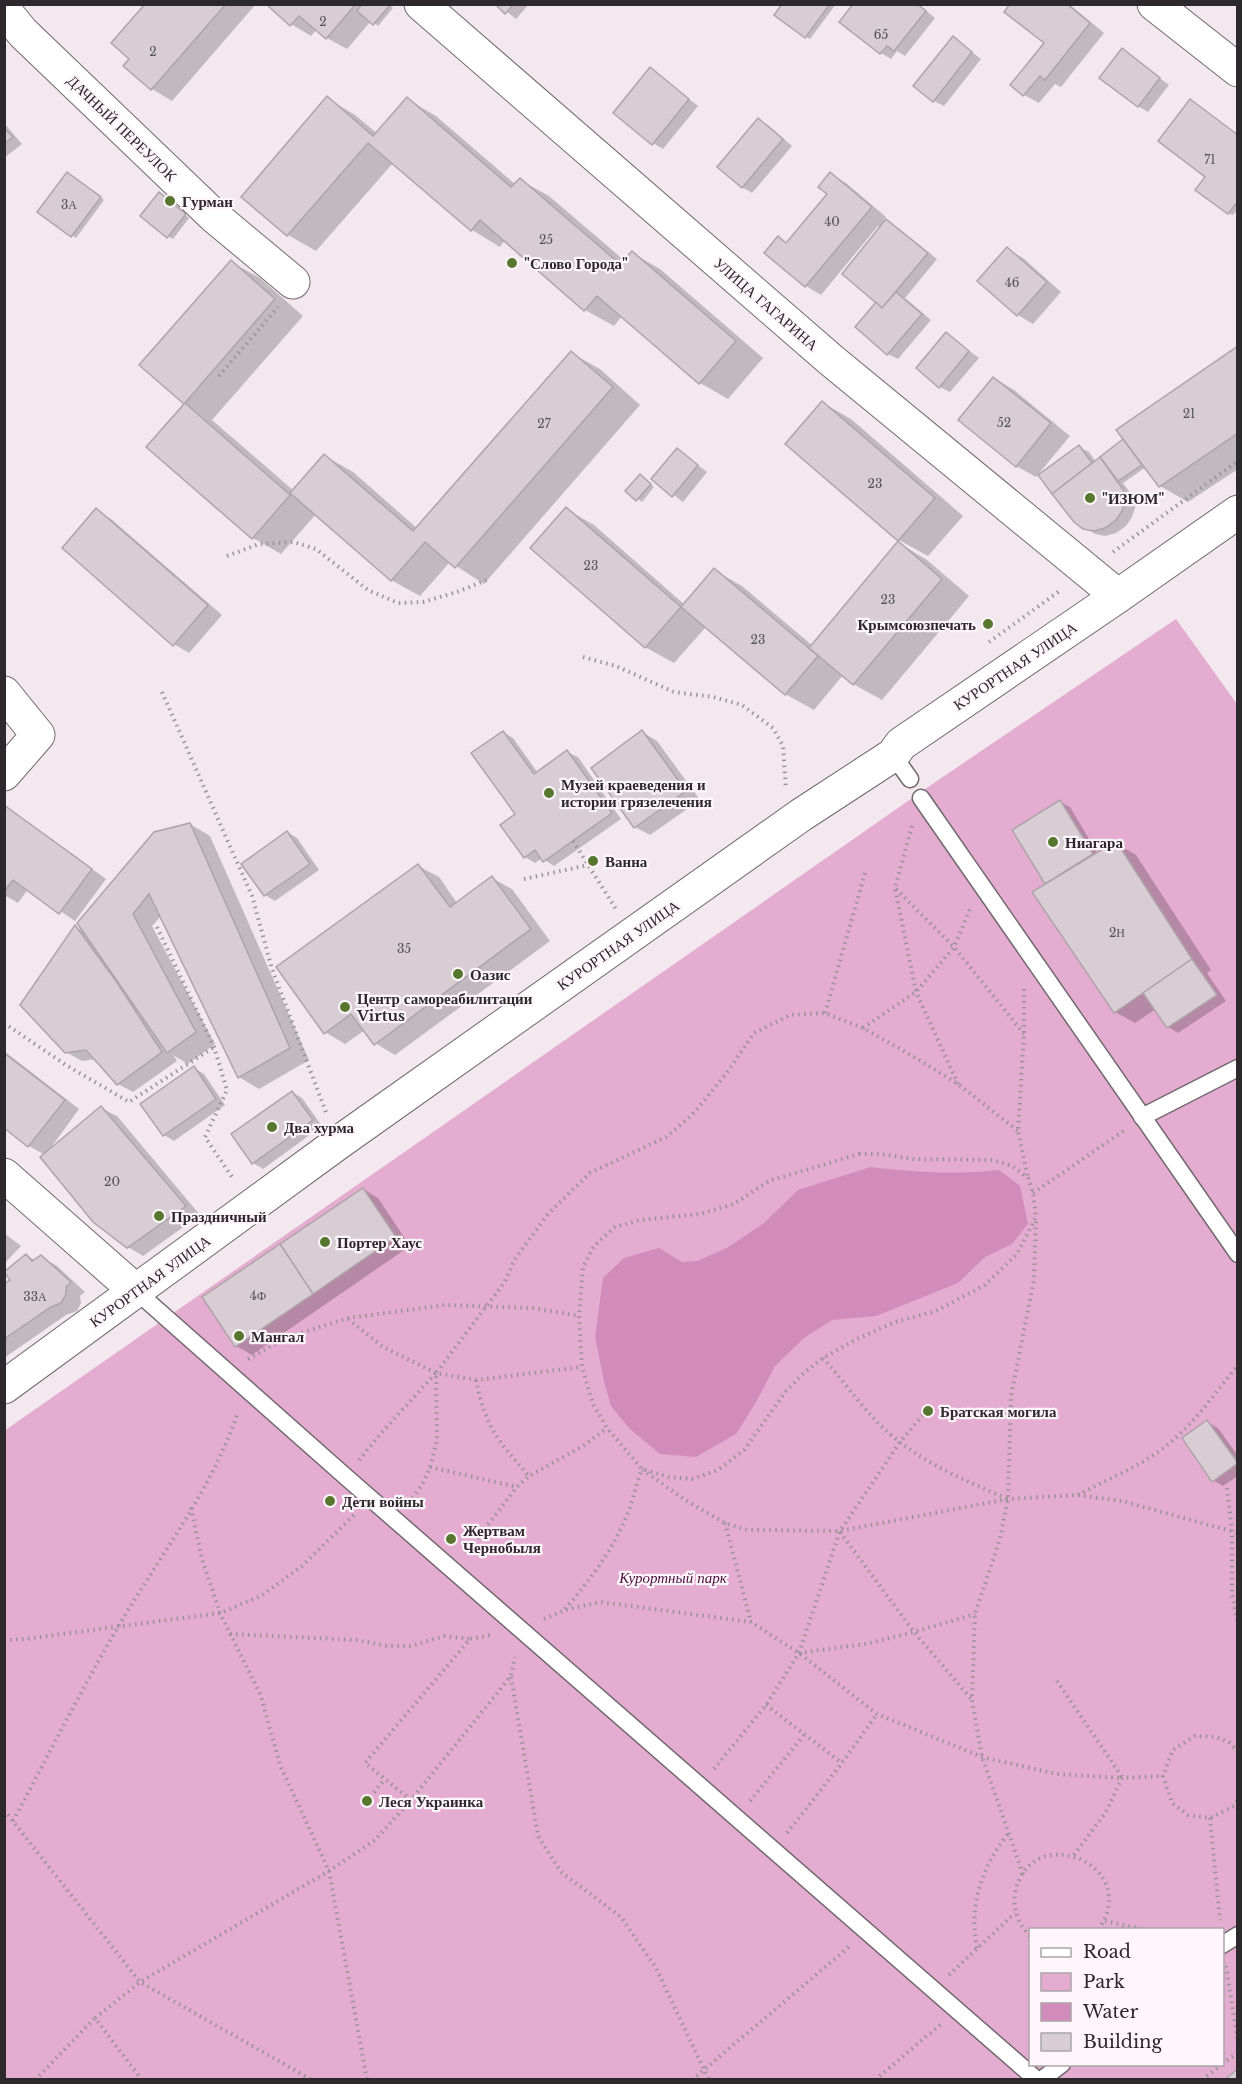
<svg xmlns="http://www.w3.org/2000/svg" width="1242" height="2084" viewBox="0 0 1242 2084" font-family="'Libre Baskerville',serif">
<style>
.green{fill:#e3acd0;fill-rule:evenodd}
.water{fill:#d18cbb}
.shadow{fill:#0003}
.building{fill:#d7cdd3;stroke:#aea4aa;stroke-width:1.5}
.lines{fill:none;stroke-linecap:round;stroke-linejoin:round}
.lane-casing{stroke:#72696f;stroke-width:19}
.street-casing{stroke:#72696f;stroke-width:35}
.path{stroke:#9a9398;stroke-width:4;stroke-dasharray:1.5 4.5;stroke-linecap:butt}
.lane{stroke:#fff;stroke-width:16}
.street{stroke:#fff;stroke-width:33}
.poi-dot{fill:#57772e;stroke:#fef6fb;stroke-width:2}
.labels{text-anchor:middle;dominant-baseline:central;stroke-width:4.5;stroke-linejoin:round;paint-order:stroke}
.number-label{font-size:12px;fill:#575155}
.street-label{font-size:15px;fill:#2c282b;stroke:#fef6fb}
.poi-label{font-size:15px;font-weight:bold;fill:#2c282b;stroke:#fef6fb;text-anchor:start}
.park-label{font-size:15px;font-style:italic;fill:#4b0e3d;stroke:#fef6fb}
</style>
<rect width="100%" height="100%" fill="#f2e8ee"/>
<path class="green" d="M1176 619 1237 704V2079H5L4 1431 931 785ZM1030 1930H1222V2064H1030Z"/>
<path class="water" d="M871 1167C916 1172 953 1175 999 1170L1020 1186 1028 1224 1012 1244 985 1257 958 1283 876 1316 832 1320 804 1338 775 1366 755 1404 736 1434 696 1457 660 1454 630 1429 619 1416 611 1406 604 1381 595 1337 603 1278 624 1258 659 1248 682 1262 697 1261 727 1248 764 1223 798 1190Z"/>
<g class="shadow">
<polygon points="147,4 256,4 172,101 152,89 125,66 131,59"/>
<polygon points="268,4 389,4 393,8 378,26 371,21 347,49 327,38 317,29 311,36 291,24"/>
<polygon points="497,4 529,4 516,19"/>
<polygon points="784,4 836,4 810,39 806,37"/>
<polygon points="855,4 918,4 935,18 905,56 897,51 891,59 881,53"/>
<polygon points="1012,4 1069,4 1104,33 1061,87 1055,84 1039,103 1024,95 1046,43"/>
<polygon points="953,38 981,59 944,106 934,101"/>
<polygon points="1122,50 1169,85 1148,112 1138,106"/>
<polygon points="650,69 698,106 663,149 653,143"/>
<polygon points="327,98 355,115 378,134 407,99 436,116 516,185 520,180 549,196 625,261 632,253 660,269 763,358 728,399 700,383 622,316 614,326 585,310 505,240 500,247 472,230 393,163 316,251 288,235"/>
<polygon points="758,120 768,125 792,146 752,193 742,187"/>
<polygon points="4,123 22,144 4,158"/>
<polygon points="1238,136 1238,209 1233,215 1228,213 1207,176"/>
<polygon points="831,174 846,183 886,217 884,220 897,227 937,259 905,298 931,320 898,359 888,354 857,327 878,302 881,228 878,226 821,295 806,286 766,252 778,238 787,243 829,194"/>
<polygon points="72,176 104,200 76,238 40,212"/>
<polygon points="164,197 189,218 173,239 168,236"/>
<polygon points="1007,249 1023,258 1061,292 1033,324 1018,315"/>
<polygon points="231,262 260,278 303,316 212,420 294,491 325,456 353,472 418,529 571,353 600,369 640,405 484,584 450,562 420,596 391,580 316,514 281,554 253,538 149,446 186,404 142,365"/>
<polygon points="946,334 979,358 950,392 940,387"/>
<polygon points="1238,347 1238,469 1188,502 1160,486 1146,467 1123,483 1134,498 1135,508 1132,517 1126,526 1116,533 1105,536 1095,534 1075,521 1041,476 1079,447 1089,452 1096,462"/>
<polygon points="994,378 1014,390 1070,436 1036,477 1016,466"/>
<polygon points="823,403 851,419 963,516 928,556 899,540 788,444"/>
<polygon points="677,450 707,472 683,502 653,479"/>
<polygon points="644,479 654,487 642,502 627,491"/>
<polygon points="566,509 594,525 685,605 714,570 742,586 813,646 899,543 927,560 969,596 882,700 853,684 843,675 814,710 785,694 706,627 674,663 645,647"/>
<polygon points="96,510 111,519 222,615 189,653 174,644"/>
<polygon points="503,732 513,738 538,773 567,752 578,757 621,819 554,866 542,858 535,863 525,857"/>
<polygon points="642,732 657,741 700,800 650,835 635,827"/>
<polygon points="1060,802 1070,807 1098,854 1116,843 1136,855 1211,970 1207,973 1226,1001 1178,1033 1168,1027 1156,1009 1135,1023 1115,1012 1046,883"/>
<polygon points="4,805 106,879 75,921 28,889 18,903 4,895"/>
<polygon points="190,824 210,836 309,1060 259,1089 239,1077 161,916 152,926 215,1044 188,1064 173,1055 177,1061 133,1092 118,1084 96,1059 82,1061 66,1052 75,927 85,932"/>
<polygon points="287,832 297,838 319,870 275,901 265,895 243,864"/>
<polygon points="418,866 439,877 457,903 492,878 512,889 550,941 395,1055 375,1043 365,1030 345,1044 325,1032"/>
<polygon points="4,1051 79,1109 47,1153 101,1108 117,1116 200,1215 143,1256 128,1247 45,1155 29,1146 4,1127"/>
<polygon points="194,1068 204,1074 225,1105 174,1141 164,1135"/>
<polygon points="292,1092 302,1098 322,1126 263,1169 253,1163"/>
<polygon points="363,1189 378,1198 410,1246 252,1355 236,1346"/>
<polygon points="4,1233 21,1246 4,1264"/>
<polygon points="26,1255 36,1261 41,1257 57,1266 85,1292 80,1296 81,1303 77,1311 66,1315 4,1358 4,1286 12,1281"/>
<polygon points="1207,1422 1218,1428 1238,1456 1238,1476 1223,1486 1213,1480"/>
</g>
<g class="building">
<polygon points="145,4 226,4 151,90 123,66 129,59 111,43"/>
<polygon points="266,4 356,4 326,39 299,16 290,26"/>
<polygon points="362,4 389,4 390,5 373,25 357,11"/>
<polygon points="495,4 514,4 505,14"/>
<polygon points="782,4 830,4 805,38 774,15"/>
<polygon points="853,4 917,4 926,11 894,51 887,46 880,54 839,22"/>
<polygon points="1010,4 1067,4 1090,23 1045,80 1040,76 1023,96 1010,85 1044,43 1004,12"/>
<polygon points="953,36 972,52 933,102 913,86"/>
<polygon points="1122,48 1160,78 1138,107 1099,78"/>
<polygon points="650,67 689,99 652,145 613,113"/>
<polygon points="327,96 373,136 407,97 511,187 520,178 620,264 632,251 736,341 699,384 597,296 584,311 480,220 471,231 368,143 287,236 241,197"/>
<polygon points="1190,99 1238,135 1238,201 1228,214 1195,190 1205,177 1158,141"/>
<polygon points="758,118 783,139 742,188 717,167"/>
<polygon points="4,128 13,137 4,144"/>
<polygon points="67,172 101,197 71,237 37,212"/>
<polygon points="830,172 872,207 805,287 764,253 778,236 786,243 827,194 818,187"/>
<polygon points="159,192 186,214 167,238 140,216"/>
<polygon points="886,219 928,253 882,308 842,274"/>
<polygon points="1007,247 1047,282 1017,316 977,281"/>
<polygon points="231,260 275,299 185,403 289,494 324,454 413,531 571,351 613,387 455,568 425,542 391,581 291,494 252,539 146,447 184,404 139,365"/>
<polygon points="896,292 922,314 887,355 855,327 876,302 882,308"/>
<polygon points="946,332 969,351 939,388 916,368"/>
<polygon points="1238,346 1238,433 1159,487 1116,430"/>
<polygon points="993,377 1051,423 1016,467 958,420"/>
<polygon points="822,401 935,498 898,541 785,444"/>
<polygon points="1123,439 1142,465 1118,481 1100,457"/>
<polygon points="1079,445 1092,463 1052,494 1038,475"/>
<polygon points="677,448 698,465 672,497 651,479"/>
<polygon points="1100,457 1124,491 1125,502 1122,511 1116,520 1105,528 1094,531 1083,529 1074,522 1052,494"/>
<polygon points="640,474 651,484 636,501 625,491"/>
<polygon points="566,507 681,607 645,648 530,548"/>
<polygon points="96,508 208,605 173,646 62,548"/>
<polygon points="898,541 942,579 853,685 809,648"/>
<polygon points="714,568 818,656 785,695 681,607"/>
<polygon points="642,730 686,791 634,828 591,768"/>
<polygon points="503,731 534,774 567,750 612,813 543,862 535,850 524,858 500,825 515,814 471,753"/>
<polygon points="1060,800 1093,854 1045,884 1012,830"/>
<polygon points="4,805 92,869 59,914 13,880 4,892"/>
<polygon points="190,823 290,1048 238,1078 149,894 133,914 196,1032 167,1053 77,923 154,832"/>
<polygon points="287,831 310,864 264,896 241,864"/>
<polygon points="1116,841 1192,959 1114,1013 1032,892"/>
<polygon points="418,864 450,907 492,876 531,929 374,1045 351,1014 324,1034 276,967"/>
<polygon points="75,925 116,981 162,1052 117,1085 86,1050 65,1053 20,1005"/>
<polygon points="1192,959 1217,995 1167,1028 1143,993"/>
<polygon points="4,1053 65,1100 28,1147 4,1128"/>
<polygon points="194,1066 216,1099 163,1136 140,1104"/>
<polygon points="292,1091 313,1120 252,1164 231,1134"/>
<polygon points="101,1106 186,1206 127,1248 93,1222 40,1157"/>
<polygon points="363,1188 396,1237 313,1294 280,1244"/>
<polygon points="280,1244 313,1294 235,1347 202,1297"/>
<polygon points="26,1254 32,1261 41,1255 71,1282 66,1287 66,1294 61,1303 51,1307 4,1339 4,1284 10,1280 4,1272"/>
<polygon points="1207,1420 1238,1463 1212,1482 1182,1438"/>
<polygon points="1238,2069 1238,2080 1224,2080"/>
</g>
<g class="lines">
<g class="lane-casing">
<g id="lane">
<polyline points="893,755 910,779"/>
<polyline points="921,798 1238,1254"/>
<polyline points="1142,1117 1238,1068"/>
<polyline points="136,1291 346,1477 1037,2080"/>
<polyline points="1222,1945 1238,1935"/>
<polyline points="1041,2080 1062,2064"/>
</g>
</g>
<g class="street-casing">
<g id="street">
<polyline points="421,4 831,360 1118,596"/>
<polyline points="1154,4 1238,70"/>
<polyline points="9,16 23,33 215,217 293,282"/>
<polyline points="4,693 38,735 4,774"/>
<polyline points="4,1175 136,1291"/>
<polyline points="4,1387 338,1143 801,815 893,755 901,744 1118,596 1238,512"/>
</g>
</g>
<g class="path">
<polyline points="219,376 278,307"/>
<polyline points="1113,552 1238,461"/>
<polyline points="227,556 259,544 294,542 316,549 368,590 398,603 423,602 457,592 489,579"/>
<polyline points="989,642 1061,590"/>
<polyline points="583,657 616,666 674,692 713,697 742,705 773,728 783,746 786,789"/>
<polyline points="162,692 252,896 272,969 327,1115"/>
<polyline points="912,826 895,888 916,992 958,1084"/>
<polyline points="573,841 616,909"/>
<polyline points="524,879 588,865 592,862"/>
<polyline points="896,889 954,947 1024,1034"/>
<polyline points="157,927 214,1047 227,1090 205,1137 234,1180"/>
<polyline points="1024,989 1024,1034 1018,1131 1028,1178"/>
<polyline points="825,1013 865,873"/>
<polyline points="4,1023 66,1065 129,1102 214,1047"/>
<polyline points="863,1028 916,992 954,947 970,909"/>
<polygon points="859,1154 880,1154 914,1159 993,1160 1012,1166 1028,1178 1033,1193 1036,1217 1017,1254 985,1285 936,1311 895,1322 857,1339 823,1358 805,1372 786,1391 744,1450 718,1470 692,1479 669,1477 642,1469 607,1428 593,1404 582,1367 579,1316 583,1267 594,1246 615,1227 640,1220 700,1214 734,1204 769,1181"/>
<polyline points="1033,1193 1125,1130"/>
<polyline points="348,1319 383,1347 436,1373"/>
<path d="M823 1358C848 1386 871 1421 901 1443 934 1468 971 1483 1008 1499"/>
<polyline points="248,1359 286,1338 348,1318 445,1305 533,1308 579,1316"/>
<path d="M476 1380C486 1428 497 1440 529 1476"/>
<polyline points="359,1460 383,1431 436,1373 476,1380 582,1367"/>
<polyline points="430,1467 517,1487"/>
<polyline points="1227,1488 1232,1531 1232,1594 1238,1624"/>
<path d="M1078 1495C1102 1482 1129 1471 1152 1456 1188 1433 1212 1397 1238 1365"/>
<polyline points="409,1503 422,1485 430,1467 437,1441 436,1373 504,1283 515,1259 548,1214 590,1173 666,1137 692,1115 726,1074 754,1033 790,1015 825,1013 863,1028 916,1058 958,1084 1018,1131"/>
<polyline points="191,1508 202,1559 220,1613 261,1696 280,1765 329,1871 367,2080"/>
<polyline points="725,1523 751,1622"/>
<polyline points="840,1532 914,1632 972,1700"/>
<polyline points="466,1553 517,1487 529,1476 583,1446 607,1428"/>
<path d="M565 1609C591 1579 615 1547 629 1510 634 1496 637 1482 642 1469L685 1500 725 1523 747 1530 840 1531 1008 1499 1077 1495 1122 1501 1238 1533"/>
<polyline points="544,1619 565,1610 600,1602 751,1622 799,1653 877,1714 982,1757 1057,1774 1122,1778"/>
<polyline points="230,1634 356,1640 387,1646 411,1646 444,1636 469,1639"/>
<polyline points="4,1640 25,1639 220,1613 261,1596 302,1566 355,1514"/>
<polyline points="799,1653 865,1644 914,1632 975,1614"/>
<polyline points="511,1677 538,1836 561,1872 621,1917 656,1968 709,2080"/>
<polyline points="1057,1681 1122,1777"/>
<polyline points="766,1705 842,1763"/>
<polyline points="1238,1752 1229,1742 1215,1737 1195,1736 1173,1750 1163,1776 1172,1803 1188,1815 1210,1818 1234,1806 1238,1800"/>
<polyline points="714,1769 766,1705 799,1653 840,1531 900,1442 923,1415"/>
<polyline points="370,1797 385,1779"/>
<polyline points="411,1800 365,1763 470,1639 491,1635"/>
<polyline points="750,1801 804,1735"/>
<polyline points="4,1810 140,1982 312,2080"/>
<polyline points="1210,1818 1220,1920"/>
<path d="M13 1821C48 1756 81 1690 118 1627 159 1557 212 1490 238 1412"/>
<polyline points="787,1833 842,1763 877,1714"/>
<polyline points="1074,1855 1106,1812 1122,1778 1163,1776"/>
<polyline points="1023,1874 982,1757 972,1700 975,1614 1000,1539 1008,1499 1011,1396 1034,1280 1036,1218"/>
<polyline points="1105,1921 1147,1930"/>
<path d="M1030 1936C1019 1925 1013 1911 1015 1894 1028 1818 1145 1864 1098 1930"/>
<path d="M977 1948C969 1905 981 1868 1008 1834"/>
<polyline points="1226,1966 1238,2042"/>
<polyline points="949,1975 1015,1913"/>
<polyline points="1222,2064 1238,2053"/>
<polyline points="35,2080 95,2018"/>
<polyline points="142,2080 95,2018 140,1982 329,1871 375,1840 411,1800 511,1676 515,1657"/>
<polyline points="692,2080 850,1946"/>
<polyline points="875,2080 941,2024"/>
<polyline points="1202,2080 1222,2064"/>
</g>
<use href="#lane" class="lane"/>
<use href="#street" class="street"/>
</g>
<g class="poi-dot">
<circle cx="170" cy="201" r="6"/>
<circle cx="512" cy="263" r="6"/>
<circle cx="1090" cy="498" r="6"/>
<circle cx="988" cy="624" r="6"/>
<circle cx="549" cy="793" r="6"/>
<circle cx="1053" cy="842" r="6"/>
<circle cx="593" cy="861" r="6"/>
<circle cx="458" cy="974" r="6"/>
<circle cx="345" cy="1007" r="6"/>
<circle cx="272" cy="1127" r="6"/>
<circle cx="159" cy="1216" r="6"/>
<circle cx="325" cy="1242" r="6"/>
<circle cx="239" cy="1336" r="6"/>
<circle cx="928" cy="1411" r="6"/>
<circle cx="330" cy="1501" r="6"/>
<circle cx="451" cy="1539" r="6"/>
<circle cx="367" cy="1801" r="6"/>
</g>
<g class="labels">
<g class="number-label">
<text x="323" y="21">2</text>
<text x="881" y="34">65</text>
<text x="153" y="51">2</text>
<text x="1210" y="159">71</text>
<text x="69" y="204">3А</text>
<text x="832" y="221">40</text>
<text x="546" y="239">25</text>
<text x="1012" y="282">46</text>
<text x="1189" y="413">21</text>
<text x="1004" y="422">52</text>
<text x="544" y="423">27</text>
<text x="875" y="483">23</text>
<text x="591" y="565">23</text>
<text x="888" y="599">23</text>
<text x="758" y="639">23</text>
<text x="1117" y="932">2Н</text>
<text x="404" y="948">35</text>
<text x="112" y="1181">20</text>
<text x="258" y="1295">4Ф</text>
<text x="35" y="1296">33А</text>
</g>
<g class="street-label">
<text transform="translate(122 128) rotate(44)">ДАЧНЫЙ ПЕРЕУЛОК</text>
<text transform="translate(766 304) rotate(41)">УЛИЦА ГАГАРИНА</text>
<text transform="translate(1015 666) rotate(-34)">КУРОРТНАЯ УЛИЦА</text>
<text transform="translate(618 945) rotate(-35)">КУРОРТНАЯ УЛИЦА</text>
<text transform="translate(150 1281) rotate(-36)">КУРОРТНАЯ УЛИЦА</text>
</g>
<g class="poi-label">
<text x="182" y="201">Гурман</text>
<text x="524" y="263">"Слово Города"</text>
<text x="1102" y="498">"ИЗЮМ"</text>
<text x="976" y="624" text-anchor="end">Крымсоюзпечать</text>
<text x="561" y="784">Музей краеведения и<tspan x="561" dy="17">истории грязелечения</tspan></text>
<text x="1065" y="842">Ниагара</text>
<text x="605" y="861">Ванна</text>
<text x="470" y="974">Оазис</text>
<text x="357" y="998">Центр самореабилитации<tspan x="357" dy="17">Virtus</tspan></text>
<text x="284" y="1127">Два хурма</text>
<text x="171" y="1216">Праздничный</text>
<text x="337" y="1242">Портер Хаус</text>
<text x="251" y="1336">Мангал</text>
<text x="940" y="1411">Братская могила</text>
<text x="342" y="1501">Дети войны</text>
<text x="463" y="1530">Жертвам<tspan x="463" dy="17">Чернобыля</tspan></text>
<text x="379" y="1801">Леся Украинка</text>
</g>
<g class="park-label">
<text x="673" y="1577">Курортный парк</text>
</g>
</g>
<rect width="1242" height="2084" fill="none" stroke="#2c282b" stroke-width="12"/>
<rect x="1029" y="1928" width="195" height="138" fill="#fef6fb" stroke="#aaa4a8" stroke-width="1.5"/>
<rect x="1041" y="1948" width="30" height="9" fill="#ffffff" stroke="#aaa4a8" stroke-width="1.5"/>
<text x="1083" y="1958" font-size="18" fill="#2c282b">Road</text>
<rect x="1041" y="1973" width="30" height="18" fill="#e3acd0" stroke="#aaa4a8" stroke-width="1.5"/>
<text x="1083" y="1988" font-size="18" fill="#2c282b">Park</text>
<rect x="1041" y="2003" width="30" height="18" fill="#d18cbb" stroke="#aaa4a8" stroke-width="1.5"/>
<text x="1083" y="2018" font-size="18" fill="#2c282b">Water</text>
<rect x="1041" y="2033" width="30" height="18" fill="#d7cdd3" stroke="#aaa4a8" stroke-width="1.5"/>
<text x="1083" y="2048" font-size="18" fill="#2c282b">Building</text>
</svg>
